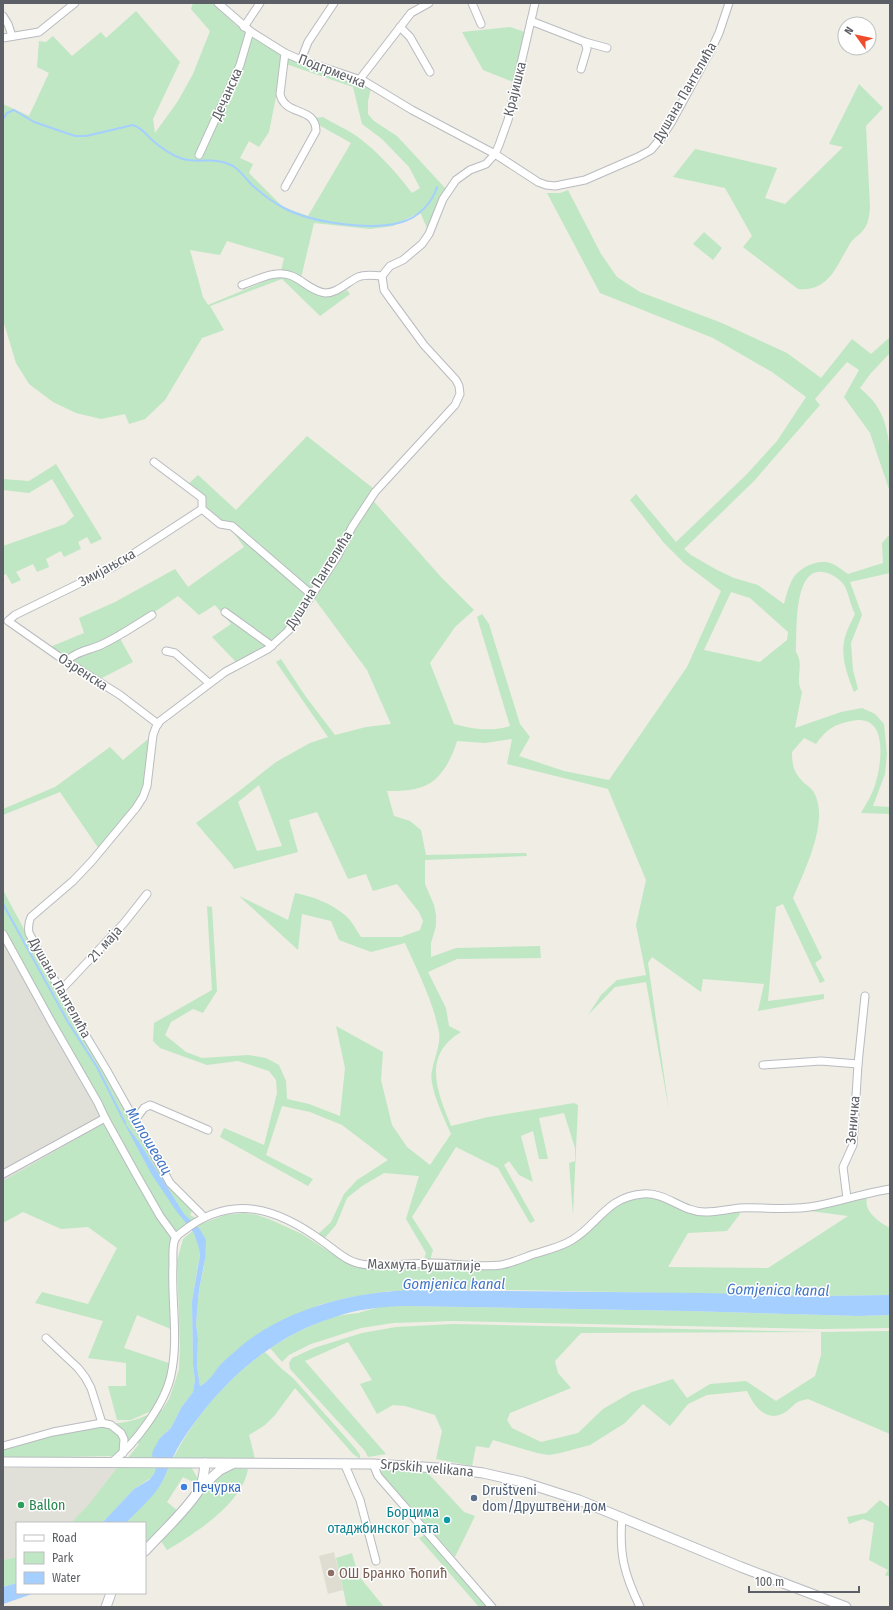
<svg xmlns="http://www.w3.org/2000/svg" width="893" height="1610" viewBox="0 0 893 1610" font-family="'Fira Sans Condensed',sans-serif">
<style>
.industrial{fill:#e0dfd8}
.education{fill:#dfddd2}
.green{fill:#bfe7c3;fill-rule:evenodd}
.water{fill:#a4cfff}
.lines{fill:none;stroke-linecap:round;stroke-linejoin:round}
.stream{stroke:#a4cfff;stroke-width:2}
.street-casing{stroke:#b9bbc0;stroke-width:9}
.secondary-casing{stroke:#b9bcc2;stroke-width:11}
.street{stroke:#fff;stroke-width:7}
.secondary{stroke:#fff;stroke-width:9}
.shop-dot{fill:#3f7fe0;stroke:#fff;stroke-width:1.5}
.service-dot{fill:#5c6f8a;stroke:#fff;stroke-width:1.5}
.leisure-dot{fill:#2e9e5b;stroke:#fff;stroke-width:1.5}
.culture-dot{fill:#0f9aa8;stroke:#fff;stroke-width:1.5}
.education-dot{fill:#8d6e63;stroke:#fff;stroke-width:1.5}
.labels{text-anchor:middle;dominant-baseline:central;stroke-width:3;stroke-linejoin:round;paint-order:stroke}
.street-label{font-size:14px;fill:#5c5f65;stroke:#fff}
.shop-label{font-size:14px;fill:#366cbe;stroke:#fff;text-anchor:start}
.service-label{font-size:14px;fill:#4e5e75;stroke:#fff;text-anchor:start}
.leisure-label{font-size:14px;fill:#27864d;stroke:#fff;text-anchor:start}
.culture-label{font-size:14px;fill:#0d838f;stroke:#fff;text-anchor:end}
.education-label{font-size:14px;fill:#785e54;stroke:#fff;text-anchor:start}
.water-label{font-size:15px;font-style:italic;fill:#4276c7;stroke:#fff}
</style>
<rect width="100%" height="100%" fill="#efede4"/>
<g class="industrial">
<polygon points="3,942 104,1123 3,1181"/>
<polygon points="3,1468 117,1468 89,1504 71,1523 17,1523 17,1557 3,1560"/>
</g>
<polygon class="education" points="334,1552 343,1590 328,1594 319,1556"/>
<g class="green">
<path d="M193 3H212L237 26 282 55 276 97 269 132 259 147 249 141 240 158 253 164 249 173 283 207 308 216 351 143 317 124 315 118 323 117C334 124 347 129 358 137 379 153 396 172 412 193L420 188 409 167 382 139 362 124 353 87 286 64 287 57 371 88 368 101V114L374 121 397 136 446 189 427 228 420 212 393 226 370 229 314 223 301 278 281 271 284 258 227 241 220 255 190 250 203 297 208 305 280 275 296 281 307 289 325 297 336 295 347 290 350 294 320 316 282 279 210 306 224 330 202 338 165 400 145 419 129 424 125 414 101 419 76 413 53 402 29 384 16 363 3 320V104L29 116 49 73 37 67 39 41 46 42 53 36 72 56 101 32 106 38 136 11 180 62 153 119 155 133 178 101 193 74 210 31 191 9Z"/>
<polygon points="510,27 525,32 513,82 483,70 462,32"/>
<path d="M859 84 883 108 866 126 870 208C869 215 869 223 864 229 861 234 855 237 851 242 837 264 830 292 798 289L743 247 752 236 725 188 673 177 695 149 777 168 765 198 785 204 843 147 829 144Z"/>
<path d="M568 190 601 254 617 277 640 292 722 323 787 353 821 378 852 339 871 354 890 337V353L871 373 860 388C865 393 870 397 874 402 893 427 890 462 890 492L870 433 844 397 859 370 847 362 815 399 820 405 754 481 684 549 691 555 717 570 734 578 758 585 784 604C786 596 788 588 792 580 797 570 811 562 823 562 832 561 841 569 848 574L883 563 882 543 890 534V573L850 582 862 615 851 643 853 670 858 689 854 692C847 675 839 653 846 634 848 627 852 621 855 614 850 605 849 593 844 585 840 579 831 573 823 572 793 567 797 633 796 652 805 666 794 678 802 692L795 728 841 712 862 708 875 714 884 724 887 754 885 774 873 806 890 807V814L861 813C866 804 872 795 875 785 882 763 889 712 851 721 833 725 827 729 816 744L804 738 792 752C792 766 794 773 804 783 807 785 811 788 813 791 831 819 804 871 793 898L822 958 815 963 825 981 820 983 783 904 776 907 768 1001 824 994V999L758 1011 764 984 703 979 701 992 652 957 648 963 669 1110 646 982 615 987 588 1015 601 995 617 980 646 975 636 925 646 880 608 789 507 764 512 739 485 743 457 741C452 758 441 781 422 787 411 791 399 791 387 791L394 816 410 821 421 830 426 855 526 853 527 856 425 860V884L434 905 436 915V926L431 943V957L456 948 540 946 541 958 457 959 428 972 446 1008 449 1026 461 1032C421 1056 438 1093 451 1126L488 1117 574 1103 578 1105 573 1215 569 1163 575 1161V1148L564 1113 539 1118 548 1159H539L533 1131 521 1136 533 1182 519 1175 509 1161 504 1165 535 1221 530 1223 498 1168 456 1147 412 1217 433 1250 430 1260H424L426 1253 406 1219 419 1176 384 1173 362 1186 347 1198 336 1225 323 1240 316 1236 331 1222 344 1194 357 1180 388 1160 342 1125 310 1112 282 1106 266 1155 313 1179 308 1186 220 1137 224 1128 264 1145 277 1093 276 1080 269 1071 238 1061 207 1065 160 1048 153 1041 154 1023 212 990 207 906 212 907 217 991 203 1013 193 1009 171 1022 165 1035 186 1052 202 1058 248 1055 266 1058 279 1065 286 1081 287 1099 309 1104 340 1116 345 1068 336 1026 383 1052 381 1080 392 1125 407 1147 430 1165 451 1134C445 1120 428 1086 432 1071 434 1058 441 1045 439 1032 433 1001 418 972 405 943L371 952 339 940 331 921 302 914 298 950 239 896 288 920 295 893C314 897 331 903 346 916 352 921 356 930 361 937H401L420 930 423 921 419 912 397 884 373 891 366 874 348 879 317 812 289 820 298 852 234 869 232 865 196 823 238 792 276 762 310 743 328 737 276 662 281 659 306 697 335 735 366 727 391 724 367 670 311 594 303 609 272 646 237 663 212 637 231 624 215 605 199 615 178 596 150 615 117 633 133 662 100 679 50 647 84 633 79 618 115 602 175 569 188 587 244 547 231 529 184 488 198 475 236 510 307 436 374 489 369 496 441 577 474 610 455 627 430 663 454 724C471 729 493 732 510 726L477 617 482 614 489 624 520 724 530 737 519 756 564 771 609 780 687 667 721 591 684 563 664 543 630 500 636 494 676 542 747 474 777 441 806 397 772 372 713 338 600 293 547 193H560ZM731 592 750 598 788 632 787 640 760 662 704 650ZM259 785 282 846 257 851 238 802Z"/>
<polygon points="704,232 722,248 713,260 693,244"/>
<polygon points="56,464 102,539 91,544 87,537 78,542 81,549 64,557 61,551 46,559 49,567 37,572 33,564 16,572 21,580 12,584 6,574 3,575 3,546 65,524 74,516 52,479 29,493 3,490 3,479 29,481"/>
<polygon points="154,734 146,778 137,805 99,849 60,792 3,815 3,809 55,787 110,747 123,760"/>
<polygon points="3,890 33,946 173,1190 193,1209 190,1215 199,1220 180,1233 172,1230 108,1120 3,930"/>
<polygon points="104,1123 166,1231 174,1241 173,1330 137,1315 124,1348 172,1364 170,1379 151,1411 131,1420 117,1420 108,1386 126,1386 126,1363 88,1358 103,1321 35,1303 42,1292 88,1304 117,1248 88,1227 61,1229 23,1212 3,1223 3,1181"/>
<path d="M867 1195C867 1198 866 1203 867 1206 869 1215 882 1224 890 1228V1295L822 1296 513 1290 389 1291 346 1298 319 1305 278 1323 243 1345 218 1368 210 1379 200 1386 197 1367 198 1339 196 1324 199 1290 204 1266 205 1245 200 1253 192 1301 193 1365 195 1380 193 1392 181 1408 171 1428 160 1438 154 1459H127L139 1444 134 1440 128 1444 112 1424C127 1422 146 1419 158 1408L162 1410 169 1399 175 1382 179 1369 180 1345 177 1261 183 1239 201 1224 225 1215 244 1213 257 1215 269 1219 302 1234 342 1260 354 1266 360 1268H496L517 1264 554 1252 574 1243 606 1213 620 1203 632 1199 645 1197 657 1199 688 1212 739 1211 740 1214 727 1231 688 1233 668 1267 768 1268 848 1216 810 1211Z"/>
<polygon points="404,1306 687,1311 859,1316 890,1315 890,1328 821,1329 453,1321 393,1323 361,1328 311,1344 289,1355 282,1362 270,1348 299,1331 335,1316 358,1313 379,1307"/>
<path d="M453 1324 822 1332 890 1331V1434L808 1399C794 1402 797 1403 787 1411 767 1425 754 1406 747 1391L707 1395 688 1404 670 1426 643 1404 625 1423 590 1445 560 1453 549 1455 537 1453 493 1440 489 1448 476 1446 472 1466 436 1459 442 1431 435 1415 405 1406 393 1405 377 1414 360 1384 372 1380 348 1342 305 1361 386 1454 368 1457 365 1451 290 1369 289 1363 292 1358 314 1348 362 1333 396 1327ZM821 1332V1355L815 1376 776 1401 746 1381 710 1384 687 1398 673 1379 632 1392 603 1409 578 1433 541 1442 512 1428 507 1420 510 1413 571 1388 558 1373 555 1361 581 1333Z"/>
<path d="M265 1352 282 1369 293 1378 355 1448 360 1455V1459L353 1454 295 1388 275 1415 265 1425 249 1435 255 1459H173C194 1417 227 1379 265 1352Z"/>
<path d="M102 1426C117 1426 121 1437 122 1450L116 1456 3 1458V1449L56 1434Z"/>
<polygon points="173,1466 191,1467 197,1477 197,1484 183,1477 167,1502 178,1511 145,1546 145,1523 126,1523 157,1489 169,1468"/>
<polygon points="156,1467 156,1471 152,1477 134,1489 102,1523 71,1523 89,1504 117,1468"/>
<path d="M232 1468 248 1469C242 1504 194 1534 167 1550L161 1541 203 1491 217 1476Z"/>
<polygon points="383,1469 426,1471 464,1512 475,1516 455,1557 384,1479 380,1473"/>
<polygon points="880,1500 890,1508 890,1577 885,1575 888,1570 869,1560 874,1523 863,1519 849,1524 847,1517 866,1513"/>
<polygon points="425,1535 487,1607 479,1607 419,1538"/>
<polygon points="352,1553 358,1575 384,1607 347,1607 336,1558"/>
<polygon points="17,1557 17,1583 3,1587 3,1560"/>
</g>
<g class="water">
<path d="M123 1121 139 1142 184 1214 199 1228 206 1240 205 1259 199 1290 196 1324 198 1339 197 1367 200 1386C210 1381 214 1372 221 1364 229 1356 238 1349 246 1342 292 1307 355 1292 412 1290L704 1293 822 1296 890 1295V1315L859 1316 687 1311 404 1306C380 1307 357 1309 335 1317 269 1337 217 1386 180 1444 171 1458 167 1476 157 1490 148 1502 136 1512 126 1523H102L134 1489 149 1480 154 1474 156 1469 152 1455 153 1450 160 1438 171 1428 181 1408 193 1392 195 1380 193 1365 192 1301 200 1255 199 1248 194 1233 177 1212 152 1175Z"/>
<polygon points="17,1583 17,1593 35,1593 3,1604 3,1587"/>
</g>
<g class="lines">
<g class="stream">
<path d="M3 119 7 113 14 110 34 122 75 136H86L133 125C142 128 146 134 152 140 160 147 170 154 180 158 199 165 213 155 233 166 241 171 246 179 252 185 262 194 272 202 284 208 312 223 372 231 402 222 419 217 432 203 437 187"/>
<polyline points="3,904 68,1022 97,1067 125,1123"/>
</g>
<g class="street-casing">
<g id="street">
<polyline points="218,3 250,31 285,53 301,60 364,81 412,110 495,154 499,145 508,120 535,3"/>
<polyline points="472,3 481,24"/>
<polyline points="3,16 8,24 12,36"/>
<polyline points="531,21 585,42 607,48"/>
<polyline points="244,27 260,3"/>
<polyline points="400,27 410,37 430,72"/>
<polyline points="3,38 39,32 75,3"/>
<path d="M285 53 280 94C285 117 316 106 316 131L285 187"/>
<polyline points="301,60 308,42 334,3"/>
<polyline points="581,69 587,49 585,42"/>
<polyline points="360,79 411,13 429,3"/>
<polyline points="199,155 240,65 250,31"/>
<path d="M242 285C257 280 276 269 292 276 304 281 311 291 325 293 338 293 347 282 358 277 365 274 374 275 382 276"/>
<polyline points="154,462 202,498 202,509 220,524 232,526 312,595"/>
<polyline points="225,612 272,646"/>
<polyline points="166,651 175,653 209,683"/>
<path d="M67 661C76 651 91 650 103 644 120 636 136 625 152 615"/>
<polyline points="158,724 120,695 58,656 8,621 15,615 113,567 202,509"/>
<polyline points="3,934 52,1023 98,1103 105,1118 136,1174 160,1216 176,1238"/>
<polyline points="60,991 124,923 147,894"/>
<polyline points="763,1065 821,1061 858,1064"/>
<polyline points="135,1120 144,1108 150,1105 208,1130"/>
<polyline points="3,1174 105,1118"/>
<polyline points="847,1198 843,1167 853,1145 858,1064 865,996"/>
<path d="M204 1217 170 1183 106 1069 74 1016 29 933C28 927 28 923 31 917L73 881 92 861 136 808 143 797 147 786 153 735 156 727 160 721 225 672 268 649 288 631 337 557 352 527 375 492 455 405 460 394 459 386 456 380 424 345 391 300 384 290 382 276 390 266 403 260 422 244 429 234 443 199 456 180 470 170 486 164 495 154 538 182 546 185 555 186 585 180 638 157 651 150 661 138 671 123 712 48 719 33 729 3"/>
<polyline points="46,1338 78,1368 85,1377 91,1388 102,1423"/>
<polyline points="3,1446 53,1432 102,1423 111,1425 121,1433 124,1439 123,1453"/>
<path d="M112 1462C135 1444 165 1404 171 1375 179 1339 171 1301 173 1264 173 1257 172 1246 175 1239 176 1237 180 1233 182 1232 232 1192 278 1208 325 1243 340 1254 349 1264 369 1265 389 1266 410 1264 430 1263 452 1263 478 1268 501 1265 512 1263 523 1258 534 1254 547 1250 561 1247 572 1240 599 1224 606 1197 643 1194 666 1192 682 1212 705 1212 717 1212 729 1209 740 1208 765 1207 791 1211 816 1206 841 1201 865 1193 890 1189"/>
<polyline points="344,1463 360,1500 376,1561"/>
<polyline points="373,1464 378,1476 492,1607"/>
<path d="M622 1517C619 1554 624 1574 640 1607"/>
</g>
</g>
<g class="secondary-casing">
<g id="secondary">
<polyline points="3,1462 373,1464 454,1469 483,1473 523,1482 579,1500 741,1567 846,1607"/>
<polyline points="201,1487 220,1470 232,1464"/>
<path d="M145 1551C162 1532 186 1511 199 1490 204 1481 204 1472 205 1463"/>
<polyline points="106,1607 111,1593"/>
</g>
</g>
<use href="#street" class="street"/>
<use href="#secondary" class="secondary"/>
</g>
<circle class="shop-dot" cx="184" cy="1487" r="4"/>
<circle class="service-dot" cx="474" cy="1498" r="4"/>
<circle class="leisure-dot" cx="21" cy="1505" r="4"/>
<circle class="culture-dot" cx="447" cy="1520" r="4"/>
<circle class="education-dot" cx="331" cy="1573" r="4"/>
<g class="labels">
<g class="street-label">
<text transform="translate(332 71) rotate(21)">Подгрмечка</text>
<text transform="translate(515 89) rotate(-76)">Крајишка</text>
<text transform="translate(685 92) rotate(-60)">Душана Пантелића</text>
<text transform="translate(227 94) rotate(-66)">Дечанска</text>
<text transform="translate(107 568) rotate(-29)">Змијањска</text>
<text transform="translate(319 580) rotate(-58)">Душана Пантелића</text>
<text transform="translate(83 672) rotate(33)">Озренска</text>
<text transform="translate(105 944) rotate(-48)">21. маја</text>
<text transform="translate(60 988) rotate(61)">Душана Пантелића</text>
<text transform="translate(853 1120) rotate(-85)">Зеничка</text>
<text transform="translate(424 1265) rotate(1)">Махмута Бушатлије</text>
<text transform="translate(427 1468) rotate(5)">Srpskih velikana</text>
</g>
<g class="shop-label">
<text x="192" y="1487">Печурка</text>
</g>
<g class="service-label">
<text x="482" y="1490">Društveni<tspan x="482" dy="16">dom/Друштвени дом</tspan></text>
</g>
<g class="leisure-label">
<text x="29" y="1505">Ballon</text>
</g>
<g class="culture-label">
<text x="439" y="1512">Борцима<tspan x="439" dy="16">отаджбинског рата</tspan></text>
</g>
<g class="education-label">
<text x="339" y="1573">ОШ Бранко Ћопић</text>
</g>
<g class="water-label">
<text transform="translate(149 1141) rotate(59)">Милошевац</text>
<text x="454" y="1284">Gomjenica kanal</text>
<text transform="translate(778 1290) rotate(1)">Gomjenica kanal</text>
</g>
</g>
<rect width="893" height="1610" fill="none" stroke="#5c5f65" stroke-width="8"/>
<rect x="16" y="1522" width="130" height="72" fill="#ffffff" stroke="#bebfc1"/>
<rect x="24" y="1535" width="20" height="6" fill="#ffffff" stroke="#bebfc1"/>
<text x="52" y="1542" font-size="12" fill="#5c5f65">Road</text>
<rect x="24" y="1552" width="20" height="12" fill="#bfe7c3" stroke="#bebfc1"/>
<text x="52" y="1562" font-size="12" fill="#5c5f65">Park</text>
<rect x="24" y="1572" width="20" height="12" fill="#a4cfff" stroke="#bebfc1"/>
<text x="52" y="1582" font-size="12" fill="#5c5f65">Water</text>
<g transform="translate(857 36) rotate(303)"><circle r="19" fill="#ffffff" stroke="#bebfc1"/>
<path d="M0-3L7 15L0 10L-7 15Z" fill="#ee4c2a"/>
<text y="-6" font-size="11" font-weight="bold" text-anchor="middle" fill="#5c5f65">N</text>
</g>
<path d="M749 1586v6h110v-6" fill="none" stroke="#5c5f65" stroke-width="2"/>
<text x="755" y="1586" font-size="12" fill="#5c5f65" stroke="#ffffff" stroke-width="3" paint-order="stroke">100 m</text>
</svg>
